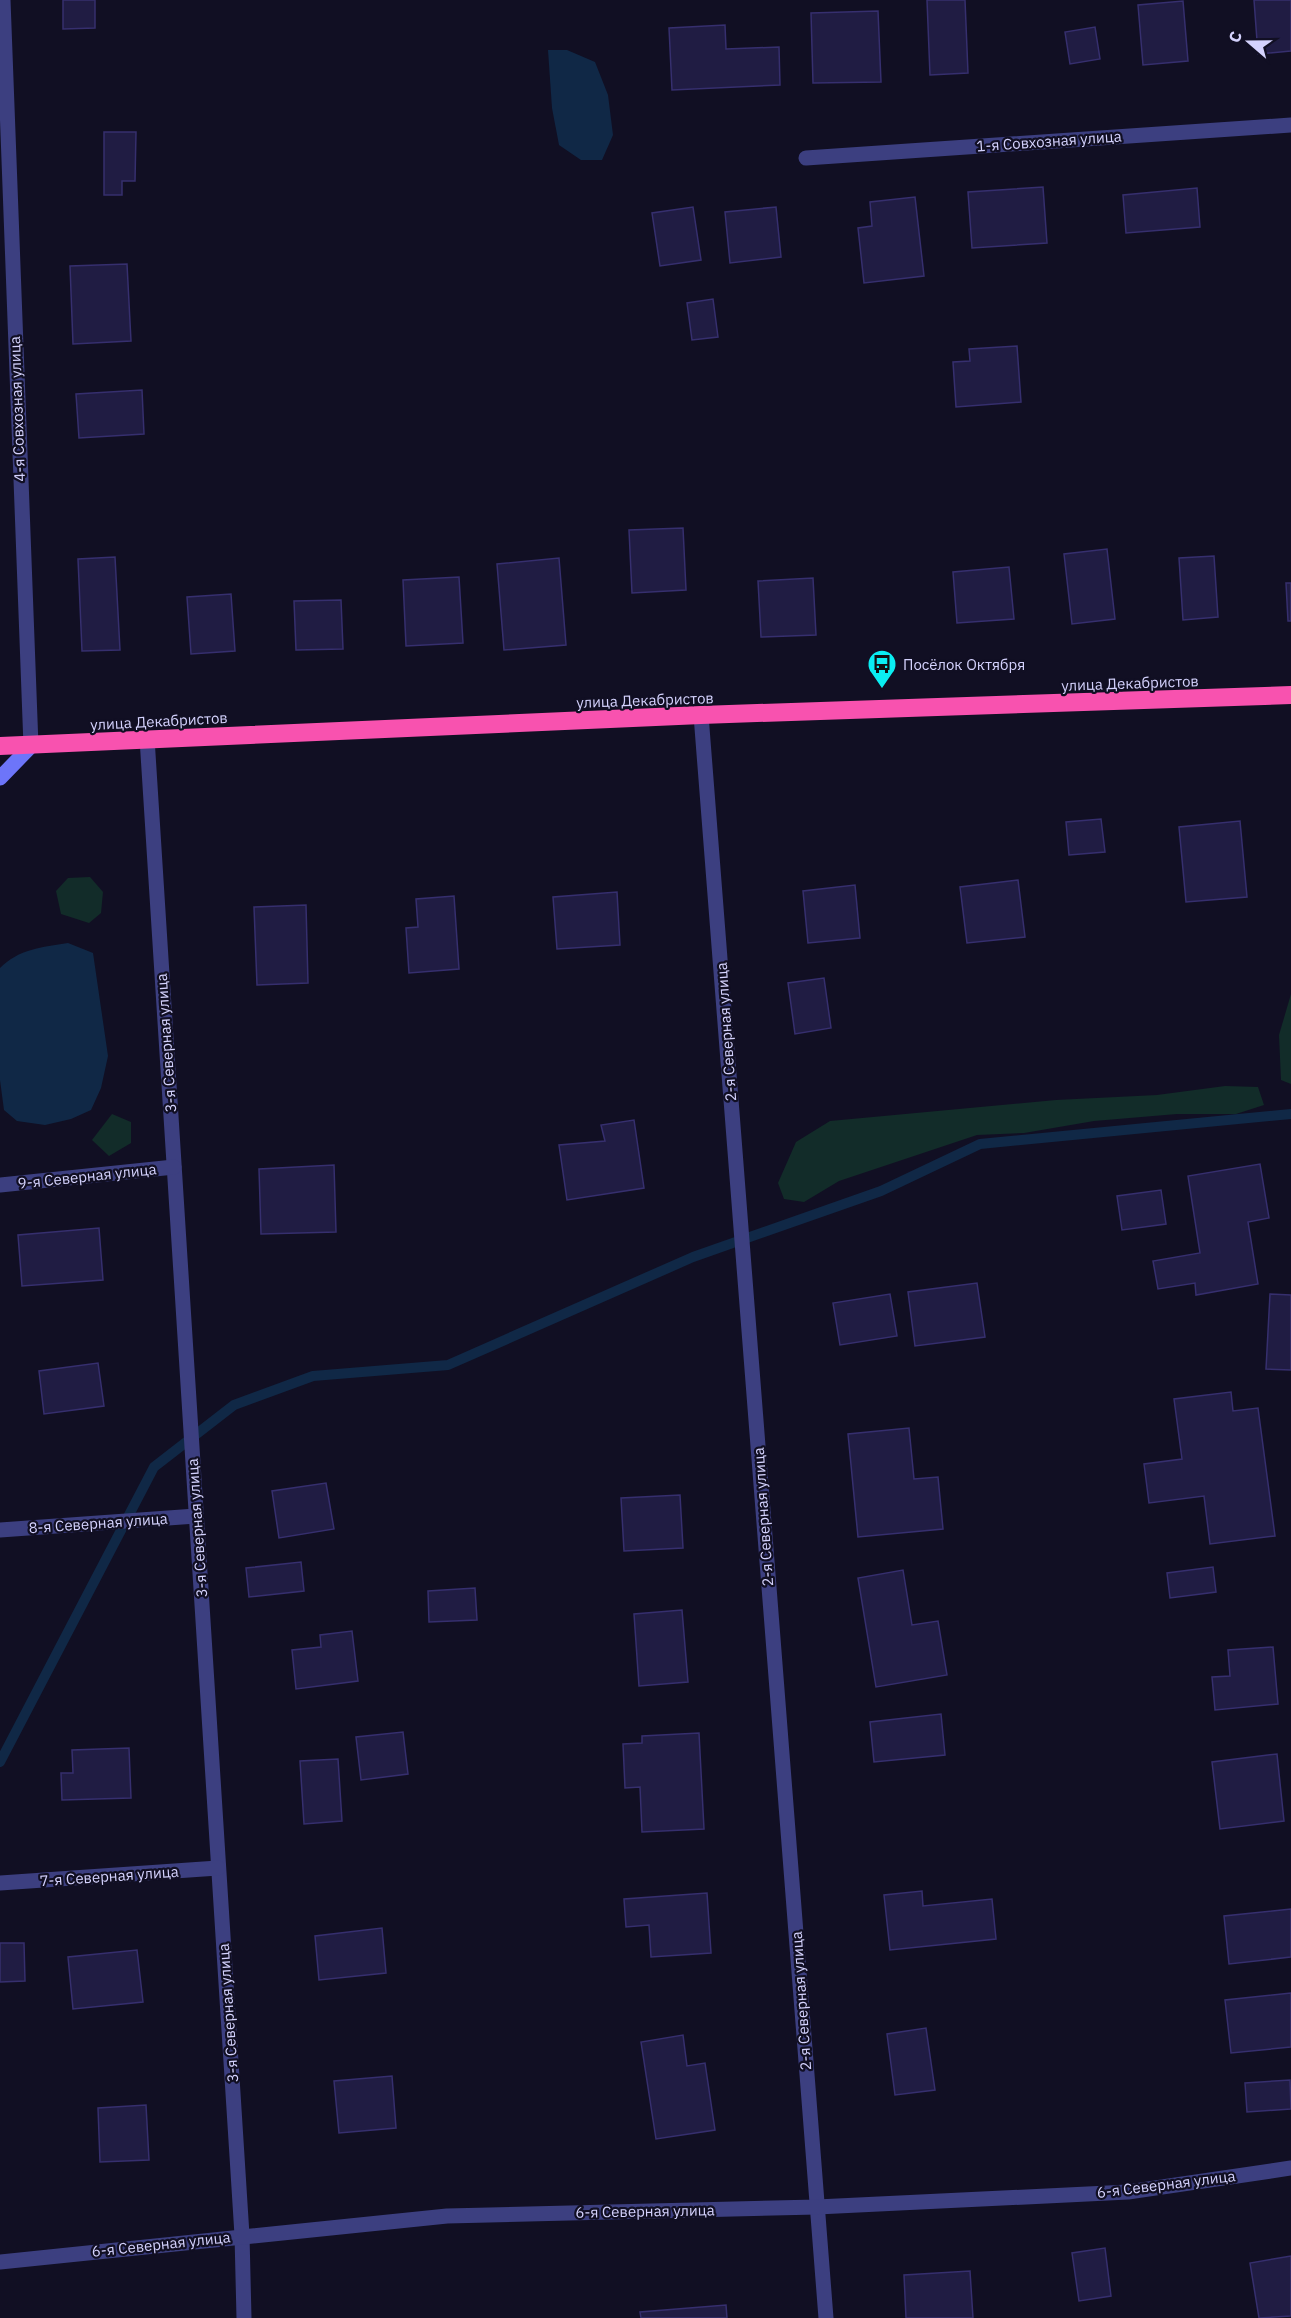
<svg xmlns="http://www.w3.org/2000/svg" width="1291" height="2318" viewBox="0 0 1291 2318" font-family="'IBM Plex Sans',sans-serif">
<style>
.green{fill:#122c29}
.water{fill:#102846}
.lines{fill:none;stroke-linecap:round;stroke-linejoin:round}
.stream{stroke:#102846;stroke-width:10}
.building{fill:#201c43;stroke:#362f6e;stroke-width:1.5}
.street{stroke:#3c3f80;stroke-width:15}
.secondary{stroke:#6d75f9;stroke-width:15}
.highway{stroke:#f852af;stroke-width:18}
.labels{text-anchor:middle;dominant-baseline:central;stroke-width:4.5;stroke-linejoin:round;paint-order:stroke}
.street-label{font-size:15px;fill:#d4d2fd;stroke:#110f23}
.poi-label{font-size:15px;fill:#d4d2fd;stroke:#110f23;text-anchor:start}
</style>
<rect width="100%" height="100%" fill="#110f23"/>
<g class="green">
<polygon points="90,877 103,892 101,913 89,923 61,914 56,891 68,878"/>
<polygon points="1291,994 1291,1084 1281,1080 1279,1035"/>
<polygon points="1225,1086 1258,1087 1264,1105 1236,1114 1177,1114 1094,1121 1024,1133 977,1135 839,1181 804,1202 784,1199 778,1183 796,1142 830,1121 1056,1100 1157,1095"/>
<polygon points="112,1114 131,1122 131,1143 109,1156 92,1140"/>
</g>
<g class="water">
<polygon points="548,50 567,50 595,62 608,95 613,135 602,160 581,160 559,145 552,108"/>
<path d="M68 943 93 953 108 1056 101 1088 91 1110 71 1119 45 1125 17 1121 4 1110 0 1080V968C19 949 42 947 68 943Z"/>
</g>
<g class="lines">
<polyline class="stream" points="0,1762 154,1467 234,1405 313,1376 448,1365 693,1257 881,1191 980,1144 1291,1114"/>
</g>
<g class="building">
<polygon points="63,0 95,0 95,28 63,29"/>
<polygon points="927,0 965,0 968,73 930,75"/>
<polygon points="1254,0 1291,0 1291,51 1258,54"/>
<polygon points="1183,1 1188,61 1143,65 1138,5"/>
<polygon points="878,11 881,82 813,83 811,13"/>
<polygon points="725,25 726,49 779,47 780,85 672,90 669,28"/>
<polygon points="1095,27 1100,59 1070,64 1065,32"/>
<polygon points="104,132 136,132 135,181 122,181 122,195 104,195"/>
<polygon points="1043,187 1047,243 972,248 968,192"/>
<polygon points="1197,188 1200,227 1126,233 1123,195"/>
<polygon points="915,197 924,276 864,283 858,228 872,226 870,202"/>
<polygon points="693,207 701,260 660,266 652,213"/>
<polygon points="776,207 781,257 730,263 725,212"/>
<polygon points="127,264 131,341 73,344 70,266"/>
<polygon points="713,299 718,337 692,340 687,303"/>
<polygon points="1017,346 1021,402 956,407 953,362 970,361 969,349"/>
<polygon points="142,390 144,434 79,438 76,394"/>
<polygon points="683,528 686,590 632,593 629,530"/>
<polygon points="1107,549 1115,619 1072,624 1064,554"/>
<polygon points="1214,556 1218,617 1183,620 1179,558"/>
<polygon points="115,557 120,650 82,651 78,559"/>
<polygon points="559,558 566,645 504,650 497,564"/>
<polygon points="1009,567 1014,619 957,623 953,572"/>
<polygon points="459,577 463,643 406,646 403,580"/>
<polygon points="813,578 816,635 761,637 758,581"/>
<polygon points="1286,583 1291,583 1291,621 1288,621"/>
<polygon points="231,594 235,651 191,654 187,597"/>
<polygon points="341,600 343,649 296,650 294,601"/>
<polygon points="1101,819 1105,852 1069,855 1066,822"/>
<polygon points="1240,821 1247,897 1186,902 1179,827"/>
<polygon points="1018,880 1025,937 967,943 960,887"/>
<polygon points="855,885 860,938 808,943 803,891"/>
<polygon points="617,892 620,945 557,949 553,897"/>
<polygon points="454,896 459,969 409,973 406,928 418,927 416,899"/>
<polygon points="306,905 308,983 257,985 254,907"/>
<polygon points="824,978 831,1028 795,1034 788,983"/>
<polygon points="634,1120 644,1188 567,1200 559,1145 605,1141 601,1125"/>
<polygon points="1260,1164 1269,1218 1248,1222 1258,1284 1196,1295 1195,1283 1158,1289 1153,1261 1200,1253 1188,1176"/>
<polygon points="334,1165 336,1232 261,1234 259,1169"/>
<polygon points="1161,1190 1166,1224 1122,1230 1117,1196"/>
<polygon points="99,1228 103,1280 22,1286 18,1235"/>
<polygon points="977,1283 985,1337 915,1346 908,1292"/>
<polygon points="890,1294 897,1336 840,1345 833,1303"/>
<polygon points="1270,1294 1291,1295 1291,1370 1266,1369"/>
<polygon points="98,1363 104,1406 44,1414 39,1371"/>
<polygon points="1231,1392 1233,1411 1258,1408 1275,1536 1210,1544 1204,1496 1149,1503 1144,1464 1182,1459 1174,1399"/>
<polygon points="909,1428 914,1479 938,1477 943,1529 858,1537 848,1434"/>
<polygon points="326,1483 334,1529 279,1538 272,1491"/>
<polygon points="680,1495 683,1548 624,1551 621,1498"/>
<polygon points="301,1562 304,1591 249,1597 246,1568"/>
<polygon points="1213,1567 1216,1592 1170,1598 1167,1573"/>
<polygon points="903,1570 912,1625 938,1621 947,1675 876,1687 858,1578"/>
<polygon points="475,1588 477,1620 429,1622 428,1591"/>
<polygon points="682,1610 688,1682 639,1686 634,1614"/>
<polygon points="352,1631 358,1681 296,1689 292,1650 321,1647 320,1635"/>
<polygon points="1273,1647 1278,1704 1215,1710 1212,1677 1230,1676 1228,1650"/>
<polygon points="941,1714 945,1755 874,1762 870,1722"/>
<polygon points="403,1732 408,1774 361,1780 356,1737"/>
<polygon points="699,1733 704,1829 642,1832 640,1787 625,1788 623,1744 642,1743 642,1736"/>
<polygon points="129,1748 131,1798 62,1800 61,1773 73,1773 72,1750"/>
<polygon points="1277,1754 1284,1821 1220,1829 1212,1762"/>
<polygon points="338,1759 342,1821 304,1824 300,1761"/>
<polygon points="922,1891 923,1906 992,1899 996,1939 890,1950 884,1895"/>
<polygon points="707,1893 711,1953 651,1957 649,1925 626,1927 624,1899"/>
<polygon points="1291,1909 1291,1957 1229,1964 1224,1916"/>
<polygon points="382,1928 386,1973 319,1980 315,1936"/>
<polygon points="0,1943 24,1943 25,1981 0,1982"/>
<polygon points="137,1950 143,2002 73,2009 68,1957"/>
<polygon points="1291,1993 1291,2047 1231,2053 1225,2000"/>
<polygon points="926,2028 935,2090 895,2095 887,2034"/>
<polygon points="683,2035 687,2066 705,2063 715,2130 656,2139 641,2042"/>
<polygon points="392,2076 396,2128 339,2133 334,2081"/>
<polygon points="1290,2080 1291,2109 1247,2112 1245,2083"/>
<polygon points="146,2105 149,2160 100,2162 98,2108"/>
<polygon points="1105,2248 1111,2296 1079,2301 1072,2253"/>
<polygon points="1291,2256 1291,2316 1259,2318 1250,2263"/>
<polygon points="970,2271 973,2318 906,2318 904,2275"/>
<polygon points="726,2305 727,2318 641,2318 640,2312"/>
</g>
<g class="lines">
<g class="street">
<polyline points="3,0 31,746"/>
<polyline points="806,158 1291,125"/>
<polyline points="701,715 826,2318"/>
<polyline points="147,738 242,2235 244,2318"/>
<polyline points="0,1185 174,1167"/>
<polyline points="0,1530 196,1516"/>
<polyline points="0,1883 218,1868"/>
<polyline points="0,2262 447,2216 817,2207 1128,2192 1291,2168"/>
</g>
<polyline class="secondary" points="0,778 31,746"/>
<polyline class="highway" points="0,746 701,715 1291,695"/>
</g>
<defs>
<g id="bus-pin" transform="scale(1.5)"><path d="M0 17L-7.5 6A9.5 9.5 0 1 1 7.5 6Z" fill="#0aeef2" stroke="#110f23"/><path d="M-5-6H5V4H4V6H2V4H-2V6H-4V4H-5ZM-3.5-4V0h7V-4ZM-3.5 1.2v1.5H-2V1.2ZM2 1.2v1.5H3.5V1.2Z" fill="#111"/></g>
</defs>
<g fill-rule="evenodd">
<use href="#bus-pin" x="882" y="664"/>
</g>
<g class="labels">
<g class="street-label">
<text transform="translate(1049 141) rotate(-4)">1-я Совхозная улица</text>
<text transform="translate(17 409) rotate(-92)">4-я Совхозная улица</text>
<text transform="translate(1130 683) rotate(-2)">улица Декабристов</text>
<text transform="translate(645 700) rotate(-2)">улица Декабристов</text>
<text transform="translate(159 721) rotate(-3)">улица Декабристов</text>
<text transform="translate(726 1032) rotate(-94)">2-я Северная улица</text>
<text transform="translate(166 1043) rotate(-94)">3-я Северная улица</text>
<text transform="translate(87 1176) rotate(-6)">9-я Северная улица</text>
<text transform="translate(763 1517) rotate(-94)">2-я Северная улица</text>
<text transform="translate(98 1523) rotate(-4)">8-я Северная улица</text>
<text transform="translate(197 1528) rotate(-94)">3-я Северная улица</text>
<text transform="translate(109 1876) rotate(-4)">7-я Северная улица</text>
<text transform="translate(801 2001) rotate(-94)">2-я Северная улица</text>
<text transform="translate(228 2013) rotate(-94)">3-я Северная улица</text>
<text transform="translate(1166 2184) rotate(-7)">6-я Северная улица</text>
<text transform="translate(645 2211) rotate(-1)">6-я Северная улица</text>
<text transform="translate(161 2244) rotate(-6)">6-я Северная улица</text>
</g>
<g class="poi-label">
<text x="903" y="664">Посёлок Октября</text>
</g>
</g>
<g transform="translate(1249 42) rotate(290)" stroke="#110f23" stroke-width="4.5" paint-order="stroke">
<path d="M0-4.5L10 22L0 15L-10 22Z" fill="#d4d2fd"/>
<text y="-9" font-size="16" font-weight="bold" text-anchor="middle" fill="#d4d2fd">С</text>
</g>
</svg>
